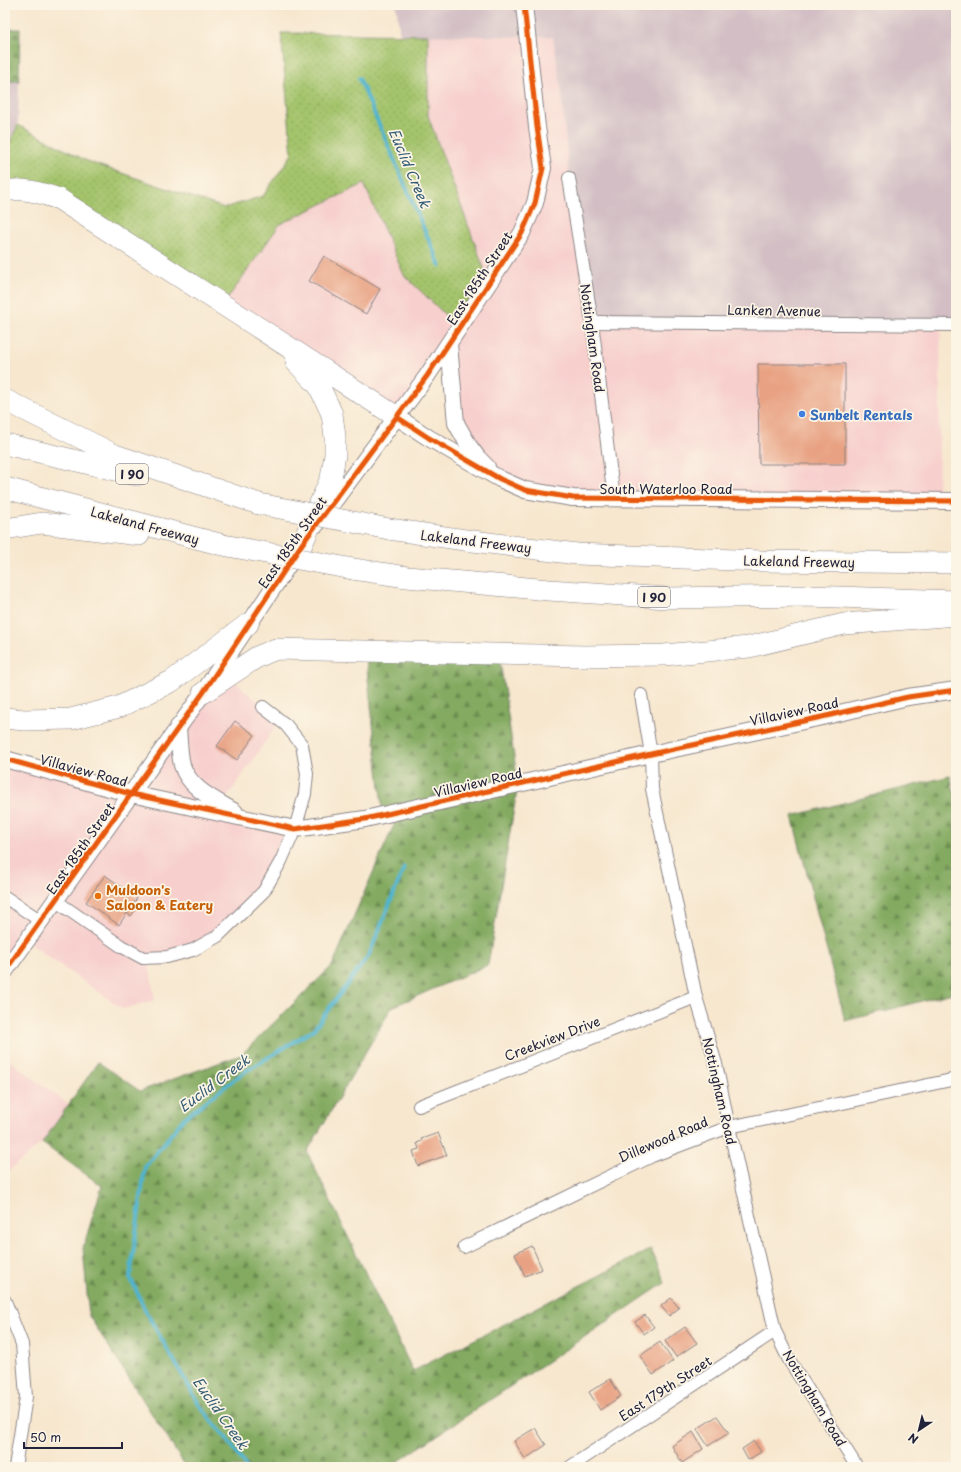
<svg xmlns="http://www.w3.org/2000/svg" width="961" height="1472" viewBox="0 0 961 1472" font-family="'Playpen Sans',sans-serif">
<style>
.built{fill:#f7d0ce}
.industrial{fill:#d2bec4}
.grass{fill:url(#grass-dots);stroke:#637354}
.forest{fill:url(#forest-firs);stroke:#52664e}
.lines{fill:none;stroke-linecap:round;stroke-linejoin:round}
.stream{stroke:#4fb4ce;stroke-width:4}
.building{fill:#e8a182}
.street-casing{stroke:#8c8485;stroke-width:14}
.secondary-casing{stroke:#8c8485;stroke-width:18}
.highway-casing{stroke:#8c8485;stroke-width:22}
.street{stroke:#fff;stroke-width:12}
.secondary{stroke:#fff;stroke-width:16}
.highway{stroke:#fff;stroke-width:21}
.highway-bridge-casing{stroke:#8c8485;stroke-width:22;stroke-linecap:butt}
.highway-bridge{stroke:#fff;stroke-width:21}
.cycleway-casing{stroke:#fcf5e5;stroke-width:8}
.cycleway{stroke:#e8590c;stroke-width:5}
.shop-dot{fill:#3f7fe0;stroke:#fcf5e5;stroke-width:1.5}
.food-dot{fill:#e8710a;stroke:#fcf5e5;stroke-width:1.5}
.labels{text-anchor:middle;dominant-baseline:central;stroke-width:3.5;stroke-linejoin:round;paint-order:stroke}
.shield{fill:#fcf5e5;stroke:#63616e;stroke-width:1}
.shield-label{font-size:12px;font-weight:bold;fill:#22223b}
.street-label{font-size:13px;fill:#22223b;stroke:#fcf5e5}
.shop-label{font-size:13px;font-weight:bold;fill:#366cbe;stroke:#fcf5e5;text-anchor:start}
.food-label{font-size:13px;font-weight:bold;fill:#c56008;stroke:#fcf5e5;text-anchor:start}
.water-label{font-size:14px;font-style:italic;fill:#345c76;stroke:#fcf5e5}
</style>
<defs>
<pattern id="grass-dots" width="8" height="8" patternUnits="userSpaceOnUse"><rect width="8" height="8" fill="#a4c46c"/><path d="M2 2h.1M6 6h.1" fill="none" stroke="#8da85e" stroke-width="1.8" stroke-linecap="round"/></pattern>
<pattern id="forest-firs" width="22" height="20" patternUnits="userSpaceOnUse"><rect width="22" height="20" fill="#83aa60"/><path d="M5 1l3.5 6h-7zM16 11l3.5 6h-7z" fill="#6b8a50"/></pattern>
</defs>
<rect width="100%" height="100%" fill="#fcf5e5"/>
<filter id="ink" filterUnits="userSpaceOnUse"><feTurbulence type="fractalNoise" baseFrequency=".025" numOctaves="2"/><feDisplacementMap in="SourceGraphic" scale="8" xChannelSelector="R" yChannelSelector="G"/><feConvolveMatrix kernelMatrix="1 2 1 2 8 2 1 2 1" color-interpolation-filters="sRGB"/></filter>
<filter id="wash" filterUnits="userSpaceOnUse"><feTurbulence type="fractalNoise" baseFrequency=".012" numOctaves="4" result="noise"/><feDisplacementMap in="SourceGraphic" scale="16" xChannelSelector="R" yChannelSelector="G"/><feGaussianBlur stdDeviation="0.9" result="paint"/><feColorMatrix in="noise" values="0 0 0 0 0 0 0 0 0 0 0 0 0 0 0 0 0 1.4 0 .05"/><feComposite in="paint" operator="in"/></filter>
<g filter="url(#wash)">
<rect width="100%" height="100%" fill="#f7e7cf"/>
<g class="built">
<polygon points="428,35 553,37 561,87 569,178 941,325 938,501 573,498 500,479 456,423 450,357 397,417 223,305 280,224 364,184 404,275 489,282 428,116"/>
<polygon points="228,675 263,707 280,720 217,812 295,829 264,891 218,936 148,958 155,1000 123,1009 27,942 5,971 5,759 131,794 203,693"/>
<polygon points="5,1057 69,1105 42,1143 5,1174"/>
</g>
<g class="industrial">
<polygon points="396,5 956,5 956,325 592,322 569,178 561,87 553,37 400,35"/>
<polygon points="5,81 19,81 18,125 5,153"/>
</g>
<polygon class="grass" points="281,33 428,35 428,116 489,282 459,328 404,275 364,184 280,224 223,305 118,236 13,189 5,164 5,153 18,125 89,162 224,208 263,196 292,154"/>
<g class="forest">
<polygon points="5,29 20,29 19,81 5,81"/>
<polygon points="365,651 499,654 518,784 488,965 392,1007 307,1152 413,1371 651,1249 665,1283 390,1467 186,1467 89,1316 83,1248 102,1186 42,1143 98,1062 140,1091 241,1055 332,966 400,811 383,815"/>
<polygon points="950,776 956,799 956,992 845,1021 792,816"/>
</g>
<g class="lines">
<g class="stream">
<polyline points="359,78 440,266"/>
<polyline points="246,1467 227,1439 200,1406 146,1312 130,1277 145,1167 184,1118 243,1073 313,1030 369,955 404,868"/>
</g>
</g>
<g id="blocks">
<g class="building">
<polygon points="324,256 380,289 366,314 309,281"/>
<polygon points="758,364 845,364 845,464 759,464"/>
<polygon points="235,721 255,735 237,760 217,746"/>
<polygon points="105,875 137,898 132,906 136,909 131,916 127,913 119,925 86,902"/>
<polygon points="438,1133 447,1155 418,1166 413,1151 419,1149 417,1143 422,1141 421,1139"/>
<polygon points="532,1246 542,1269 525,1276 515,1254"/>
<polygon points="671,1298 679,1308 669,1316 661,1306"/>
<polygon points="645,1315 654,1327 644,1334 635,1322"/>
<polygon points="685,1327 697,1343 676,1357 665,1341"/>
<polygon points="660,1342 673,1361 653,1375 640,1356"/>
<polygon points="610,1379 621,1396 600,1410 589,1392"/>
<polygon points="717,1416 729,1433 708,1446 697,1429"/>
<polygon points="535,1428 546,1445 525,1459 514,1441"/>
<polygon points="693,1432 703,1449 682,1463 672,1446"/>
<polygon points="754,1441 761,1452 748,1460 742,1449"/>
</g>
</g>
</g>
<g filter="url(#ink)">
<use href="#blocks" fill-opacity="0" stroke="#8c8485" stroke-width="1"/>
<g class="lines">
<g class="street-casing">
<g id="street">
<polyline points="569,178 592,322 614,499"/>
<polyline points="592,322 956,325"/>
<polyline points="641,695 651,754 652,789 696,997 716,1064 729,1127 775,1331 789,1360 857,1467"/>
<polyline points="5,897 41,921"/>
<polyline points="56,901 121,946 143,958 167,957 193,950 218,936 264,891 281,861 295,829 305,794 307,774 302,745 286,725 263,707"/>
<polyline points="419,1106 696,997"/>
<polyline points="464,1247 652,1156 729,1127 956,1079"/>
<polyline points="5,1301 22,1344 26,1397 15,1467"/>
<polyline points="570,1467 775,1331"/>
</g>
</g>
<g class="secondary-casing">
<g id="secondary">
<polyline points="449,344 456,423 469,446 478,458 487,467"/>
<polyline points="397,417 429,438 500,479 525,490 573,498 956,501"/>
<polyline points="317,524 427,376 522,233 535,203 543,168 537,127 524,5"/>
<path d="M178 727C179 739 179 753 182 765 189 789 216 800 235 812"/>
<polyline points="5,759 131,794 295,829 365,819 651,754 822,717 908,697 956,690"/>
<polyline points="5,971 203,693 299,549"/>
</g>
</g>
<g class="highway-casing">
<g id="highway">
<path d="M5 191C24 187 41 193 59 199L397 417"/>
<polyline points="296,362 319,386 332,414 335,437 335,455 331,478 302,544"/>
<polyline points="5,400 115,455 259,504"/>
<polyline points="5,444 137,475"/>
<polyline points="5,488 223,545"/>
<polyline points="5,529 42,523 139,535"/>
<polyline points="389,529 465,540 577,554 762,561 956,563"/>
<polyline points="353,569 407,577 549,590 667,598 808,596 956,601"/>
<polyline points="203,693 257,657 276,649 585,656 664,655 749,647 844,624 956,615"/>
<polyline points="5,718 24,720 71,719 119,707 172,681 248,624"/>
</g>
</g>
<use href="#street" class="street"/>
<use href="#secondary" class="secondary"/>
<use href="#highway" class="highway"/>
<g class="highway-bridge-casing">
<g id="highway-bridge">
<polyline points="259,504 389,529"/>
<polyline points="223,545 353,569"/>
</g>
</g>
<use href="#highway-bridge" class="highway-bridge"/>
<g class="cycleway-casing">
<g id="cycleway">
<polyline points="397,417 429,438 500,479 525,490 573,498 956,501"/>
<polyline points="5,759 131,794 295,829 365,819 651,754 822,717 908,697 956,690"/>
<polyline points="5,971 203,693 302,544 427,376 522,233 535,203 543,168 537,127 524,5"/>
</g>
</g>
<use href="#cycleway" class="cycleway"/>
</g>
</g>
<circle class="shop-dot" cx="802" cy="414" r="4"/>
<circle class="food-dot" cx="98" cy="896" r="4"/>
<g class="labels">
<g class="shield">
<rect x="116" y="464" width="32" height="20" rx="3"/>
<rect x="638" y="587" width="32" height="20" rx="3"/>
</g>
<g class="shield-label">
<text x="132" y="474">I 90</text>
<text x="654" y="597">I 90</text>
</g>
<g class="street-label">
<text transform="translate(479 278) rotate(-57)">East 185th Street</text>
<text transform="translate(774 310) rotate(1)">Lanken Avenue</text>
<text transform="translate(593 338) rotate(82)">Nottingham Road</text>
<text x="666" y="488">South Waterloo Road</text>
<text transform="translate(145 525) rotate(15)">Lakeland Freeway</text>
<text transform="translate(476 541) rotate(7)">Lakeland Freeway</text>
<text transform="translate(292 542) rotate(-55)">East 185th Street</text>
<text transform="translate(799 561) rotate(1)">Lakeland Freeway</text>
<text transform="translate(794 711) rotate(-12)">Villaview Road</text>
<text transform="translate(84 770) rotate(15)">Villaview Road</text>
<text transform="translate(478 782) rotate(-13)">Villaview Road</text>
<text transform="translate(80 848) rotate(-55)">East 185th Street</text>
<text transform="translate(552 1038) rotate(-21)">Creekview Drive</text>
<text transform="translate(720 1091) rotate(77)">Nottingham Road</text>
<text transform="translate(663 1139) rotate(-23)">Dillewood Road</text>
<text transform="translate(665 1388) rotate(-33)">East 179th Street</text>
<text transform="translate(815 1398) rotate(59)">Nottingham Road</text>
</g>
<g class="shop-label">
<text x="810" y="414">Sunbelt Rentals</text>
</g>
<g class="food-label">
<text x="106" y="889">Muldoon's<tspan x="106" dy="15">Saloon &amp; Eatery</tspan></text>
</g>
<g class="water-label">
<text transform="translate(410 168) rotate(67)">Euclid Creek</text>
<text transform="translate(214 1083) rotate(-37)">Euclid Creek</text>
<text transform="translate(221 1413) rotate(55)">Euclid Creek</text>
</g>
</g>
<rect width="961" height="1472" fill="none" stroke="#fcf5e5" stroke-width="20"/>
<g transform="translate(919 1430) rotate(215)" stroke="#fcf5e5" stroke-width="3" paint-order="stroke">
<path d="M0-3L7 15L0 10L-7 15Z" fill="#22223b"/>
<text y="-6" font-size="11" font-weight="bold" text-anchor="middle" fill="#22223b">N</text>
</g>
<path d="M24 1442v6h98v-6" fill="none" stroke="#22223b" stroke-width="2"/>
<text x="30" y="1442" font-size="12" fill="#22223b" stroke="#fcf5e5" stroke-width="3" paint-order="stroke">50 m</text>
</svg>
